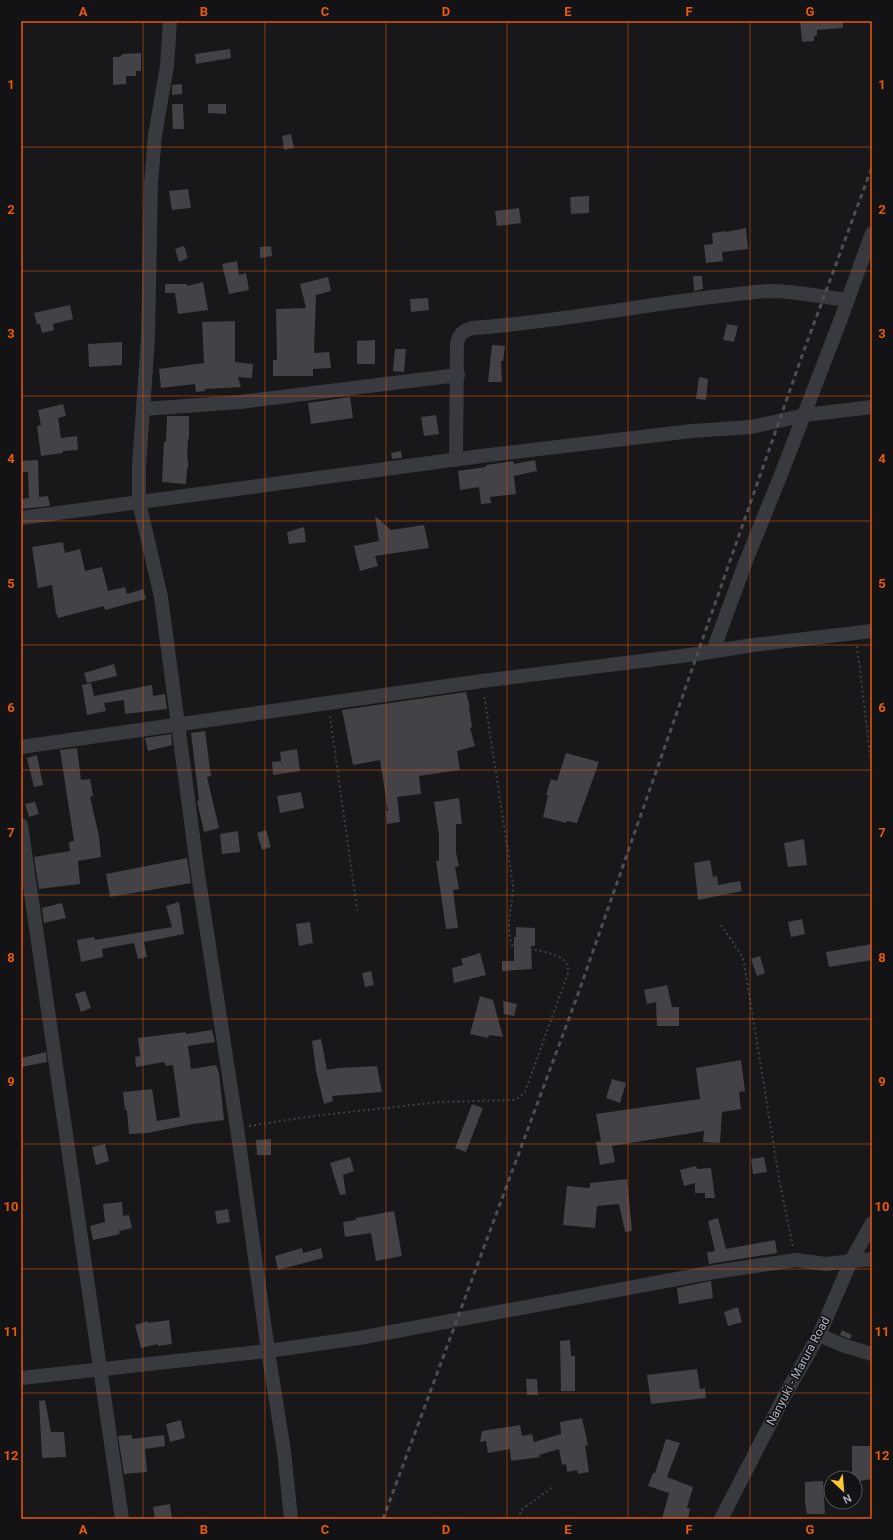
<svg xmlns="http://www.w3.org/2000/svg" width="893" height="1540" viewBox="0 0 893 1540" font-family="Roboto,sans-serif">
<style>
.building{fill:#424247}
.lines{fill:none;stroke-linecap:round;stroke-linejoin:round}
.path{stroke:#3f4047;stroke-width:2;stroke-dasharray:2 3;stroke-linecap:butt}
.minor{stroke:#393940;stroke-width:14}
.rail{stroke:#4c4d55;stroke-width:3;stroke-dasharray:5 4;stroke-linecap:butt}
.grid{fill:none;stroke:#e8590c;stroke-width:1;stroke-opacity:0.55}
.labels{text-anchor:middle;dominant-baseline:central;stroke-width:3.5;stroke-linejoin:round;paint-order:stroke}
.street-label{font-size:12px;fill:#a9adbb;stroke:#131315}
.neatline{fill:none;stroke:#e8590c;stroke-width:1.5}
.grid-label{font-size:13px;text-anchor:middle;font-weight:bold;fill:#e8590c}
</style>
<rect width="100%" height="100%" fill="#18181a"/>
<g class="building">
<polygon points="800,21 843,21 843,28 817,30 817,35 814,36 814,41 802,42"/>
<polygon points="230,49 231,58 196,64 195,54"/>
<polygon points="141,53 141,71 136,71 136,76 126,76 126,84 113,85 113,57 119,57 123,54"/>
<polygon points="182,84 182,94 172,95 172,85"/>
<polygon points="172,104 183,104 184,129 173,129"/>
<polygon points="208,104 226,104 226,114 208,113"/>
<polygon points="291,134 294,148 284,150 282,136"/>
<polygon points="188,189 191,208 172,210 169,191"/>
<polygon points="589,196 589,213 571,214 570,197"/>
<polygon points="519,208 521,223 497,226 495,211"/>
<polygon points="746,228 748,249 722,252 723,261 706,263 704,245 713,244 712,233 726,231 726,232"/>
<polygon points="184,246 188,258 179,262 175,249"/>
<polygon points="271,246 272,256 260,258 260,247"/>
<polygon points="237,261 239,275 246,273 249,290 229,294 222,264"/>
<polygon points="693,276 702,276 703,289 694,291"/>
<polygon points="328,277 331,291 316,295 314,353 329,352 331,368 313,369 313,376 273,376 273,360 277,360 276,309 306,308 300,284"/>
<polygon points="203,282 208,310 178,314 175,293 165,293 165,284 187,284 187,286"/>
<polygon points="428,298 429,310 411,312 410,299"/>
<polygon points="70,305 73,319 53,324 54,330 42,333 40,324 37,324 34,313"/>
<polygon points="235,321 235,362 253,364 252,378 238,377 241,387 205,389 205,391 196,392 195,384 161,388 159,369 204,363 202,322"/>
<polygon points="727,324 738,326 734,342 723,340"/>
<polygon points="375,340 375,364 357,364 357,341"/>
<polygon points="122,342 122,365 89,367 88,344"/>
<polygon points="492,345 505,346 503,361 501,361 502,382 488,382"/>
<polygon points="395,349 406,349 404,372 393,371"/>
<polygon points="699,377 708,379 706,400 696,399"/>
<polygon points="350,397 353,418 311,424 308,403"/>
<polygon points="63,404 66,416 58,418 61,438 77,436 78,450 63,451 63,453 41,456 37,426 41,425 38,410"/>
<polygon points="436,415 439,434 424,436 421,417"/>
<polygon points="167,416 189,416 189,439 188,439 187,459 188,459 188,468 187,469 186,484 162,482 164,441 166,442"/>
<polygon points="401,451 402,458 392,459 391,453"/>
<polygon points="38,460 39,497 48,496 50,506 21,509 21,499 29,498 28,472 21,472 21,461"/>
<polygon points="535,460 537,471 514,476 516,494 490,497 491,503 481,504 479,487 460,490 458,471 486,467 486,465 513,461 514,464"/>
<polygon points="375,516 391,530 424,525 429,548 375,556 378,566 360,571 354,546 379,541"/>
<polygon points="304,527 306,542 289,544 287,532"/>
<polygon points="63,542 65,553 80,549 85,571 102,567 108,591 125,587 127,594 143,589 146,599 105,610 104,606 58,618 57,614 56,614 52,585 38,588 32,547"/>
<polygon points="114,664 117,676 87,683 84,673"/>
<polygon points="91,683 94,696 152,685 153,696 165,694 167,709 125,714 124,700 104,703 106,711 87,715 82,685"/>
<polygon points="466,692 470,707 469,707 472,727 470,728 475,746 457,751 460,770 419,776 421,794 397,797 400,822 387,824 386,811 388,811 380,760 353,765 342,710"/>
<polygon points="205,731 211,776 207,777 219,828 204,832 197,801 199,800 191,733"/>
<polygon points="171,734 172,745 148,751 145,738"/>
<polygon points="77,748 81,780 90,779 93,796 90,797 99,836 101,857 78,861 80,884 39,889 34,857 70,851 69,842 74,841 60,750"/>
<polygon points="297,749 300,771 273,775 272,762 281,761 280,752"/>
<polygon points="566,753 599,762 577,823 567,821 566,823 543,817 548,795 546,795 551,779 557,781"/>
<polygon points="37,755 43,785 34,787 27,758"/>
<polygon points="301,792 304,808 280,813 277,796"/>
<polygon points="459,798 462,824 456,824 456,852 459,866 455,867 459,889 453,890 458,928 446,929 436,861 439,861 439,835 434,802"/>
<polygon points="35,802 39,814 29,817 25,804"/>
<polygon points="266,830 271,847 262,850 257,833"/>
<polygon points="238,831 240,852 222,854 220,834"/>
<polygon points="804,839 807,865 788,867 784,843"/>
<polygon points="187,858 191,883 110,897 106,874"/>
<polygon points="710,860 713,877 717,876 718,885 740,881 742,891 698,900 694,863"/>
<polygon points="179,902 184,934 144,942 147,957 138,959 134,943 102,949 103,957 81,962 77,940 94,937 95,940 172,927 166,906"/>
<polygon points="62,903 66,918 44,923 42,908"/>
<polygon points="802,919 805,934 791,937 788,922"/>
<polygon points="310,922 313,943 299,946 296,924"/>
<polygon points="516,927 535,928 535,946 531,946 532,969 502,971 502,961 514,961 514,937 516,937"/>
<polygon points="872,944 872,960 829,967 826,952"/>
<polygon points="480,953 486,975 454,983 452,968 463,965 461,959"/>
<polygon points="760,956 765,973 757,976 751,959"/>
<polygon points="371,971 374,985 365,987 362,973"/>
<polygon points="667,985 672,1007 679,1007 679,1026 657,1026 656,1002 647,1004 644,990"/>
<polygon points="85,991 91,1008 81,1012 75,994"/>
<polygon points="480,996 493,1000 503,1037 489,1035 488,1038 470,1034"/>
<polygon points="503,1001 517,1004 514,1016 504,1014"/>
<polygon points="212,1030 215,1042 188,1046 191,1069 216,1065 219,1073 224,1120 193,1124 147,1133 129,1134 127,1110 125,1110 123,1092 152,1089 157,1121 180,1117 173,1065 166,1066 164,1062 136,1067 135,1057 140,1056 138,1038 186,1032 186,1034"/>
<polygon points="321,1039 327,1070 338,1068 377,1066 382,1092 332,1096 333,1101 324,1104 316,1071 312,1041"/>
<polygon points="46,1052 47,1062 21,1067 21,1058"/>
<polygon points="741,1060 745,1091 739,1092 741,1109 722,1112 720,1143 703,1142 704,1131 612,1146 615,1162 600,1165 596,1142 601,1141 596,1114 700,1099 696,1068"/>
<polygon points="612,1079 626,1083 620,1103 606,1098"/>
<polygon points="472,1104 483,1108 466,1152 455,1148"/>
<polygon points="271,1139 271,1155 257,1155 256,1140"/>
<polygon points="105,1144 109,1161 96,1165 92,1147"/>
<polygon points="350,1157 354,1171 343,1175 346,1194 340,1195 330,1163"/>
<polygon points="764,1157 767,1172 753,1174 751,1159"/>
<polygon points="696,1166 697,1169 711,1168 715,1198 705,1198 705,1193 695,1193 695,1183 684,1186 680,1170"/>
<polygon points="627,1179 632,1231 625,1232 619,1204 597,1206 595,1228 563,1225 567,1186 590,1188 590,1183"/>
<polygon points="122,1202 123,1216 129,1215 132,1228 119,1231 120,1234 93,1240 90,1226 105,1222 103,1204"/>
<polygon points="228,1209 230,1222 217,1224 215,1211"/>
<polygon points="394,1211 402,1256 376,1261 371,1233 345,1237 343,1222 356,1220 356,1218"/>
<polygon points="718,1218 726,1249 775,1240 777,1253 709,1264 707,1252 715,1251 708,1221"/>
<polygon points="302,1248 303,1253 321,1248 323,1258 278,1270 275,1256"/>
<polygon points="711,1281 713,1298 679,1304 677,1288"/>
<polygon points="738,1307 742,1322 728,1326 724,1312"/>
<polygon points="169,1320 172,1344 158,1346 158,1344 141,1348 135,1325 148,1321 148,1323"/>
<polygon points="842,1330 852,1335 850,1339 840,1335"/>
<polygon points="570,1340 571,1356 575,1356 575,1391 561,1391 560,1341"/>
<polygon points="697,1369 700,1389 705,1388 706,1398 651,1404 647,1375"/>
<polygon points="526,1379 537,1379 538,1395 527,1395"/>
<polygon points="45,1400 51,1432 64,1432 66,1457 42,1458 39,1401"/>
<polygon points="582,1418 588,1445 585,1446 589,1472 578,1474 577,1470 567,1472 566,1464 562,1465 559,1449 539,1455 540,1457 511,1461 510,1449 488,1453 486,1441 480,1442 482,1431 520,1425 522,1436 532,1434 534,1442 561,1434 560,1422"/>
<polygon points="181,1420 185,1438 170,1442 166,1424"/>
<polygon points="132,1435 132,1439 164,1435 165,1446 145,1449 147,1472 124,1474 118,1436"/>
<polygon points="666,1439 680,1443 667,1477 693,1487 687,1508 690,1509 688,1519 662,1519 669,1493 648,1486 653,1473 655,1473"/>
<polygon points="852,1446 872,1446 872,1479 855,1482 855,1478 852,1478"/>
<polygon points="823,1481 825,1514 807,1514 805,1502 805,1482"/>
<polygon points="170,1504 172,1519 155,1519 153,1507"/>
</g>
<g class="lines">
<g class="path">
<polyline points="857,646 872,770"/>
<polyline points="330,716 357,910"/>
<polyline points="721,925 742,956 744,963 780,1184 793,1247"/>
<path d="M249 1126 313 1116 440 1102 515 1100 525 1092 568 973C568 970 568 966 567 964 561 952 525 948 513 947 504 927 513 906 513 885L484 694"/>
<polyline points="519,1519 521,1510 554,1486"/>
</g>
<g class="minor">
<polyline points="170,21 167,66 155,135 151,184 148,338 139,466 139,502 161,597 198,874 237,1128 268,1351 284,1451 291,1519"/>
<polyline points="144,409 240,402 458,375"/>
<path d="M456 460 457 344C459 333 463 331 473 328 572 321 669 299 768 291 796 291 821 297 848 300"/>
<polyline points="21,518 489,455 692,431 751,427 805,415 872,407"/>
<polyline points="713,651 746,561 782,472 842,316 872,233"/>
<polyline points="21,747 482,681 697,654 753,645 872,631"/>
<polyline points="21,825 122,1519"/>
<polyline points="819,1335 845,1346 872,1354"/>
<polyline points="21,1378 268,1351 359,1338 714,1272 796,1260 826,1264 872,1259"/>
<polyline points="721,1519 786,1393 819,1335 851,1261 872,1223"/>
</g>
<polyline class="rail" points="383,1519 578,994 803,353 872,167"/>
</g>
<path class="grid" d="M143 21V1519M265 21V1519M386 21V1519M507 21V1519M628 21V1519M750 21V1519M21 147H872M21 271H872M21 396H872M21 521H872M21 645H872M21 770H872M21 895H872M21 1019H872M21 1144H872M21 1269H872M21 1393H872"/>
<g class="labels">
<g class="street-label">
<text transform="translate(798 1371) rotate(-62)">Nanyuki - Marura Road</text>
</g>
</g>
<rect width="893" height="1540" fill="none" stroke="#131315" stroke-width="44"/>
<g transform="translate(843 1490) rotate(154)"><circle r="19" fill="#131315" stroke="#4f5157"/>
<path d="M0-3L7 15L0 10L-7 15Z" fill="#fcc82e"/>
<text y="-6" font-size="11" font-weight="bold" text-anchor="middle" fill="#a9adbb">N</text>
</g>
<rect x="22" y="22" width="849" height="1496" class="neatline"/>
<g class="grid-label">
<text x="83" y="16">A</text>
<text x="204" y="16">B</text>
<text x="325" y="16">C</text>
<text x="446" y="16">D</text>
<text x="568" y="16">E</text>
<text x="689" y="16">F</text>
<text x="810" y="16">G</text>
<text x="11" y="89">1</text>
<text x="882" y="89">1</text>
<text x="11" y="214">2</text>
<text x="882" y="214">2</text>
<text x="11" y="338">3</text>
<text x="882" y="338">3</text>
<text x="11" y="463">4</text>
<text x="882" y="463">4</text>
<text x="11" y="588">5</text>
<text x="882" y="588">5</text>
<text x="11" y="712">6</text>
<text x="882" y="712">6</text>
<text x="11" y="837">7</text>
<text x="882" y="837">7</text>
<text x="11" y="962">8</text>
<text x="882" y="962">8</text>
<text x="11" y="1086">9</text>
<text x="882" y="1086">9</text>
<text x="11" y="1211">10</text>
<text x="882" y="1211">10</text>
<text x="11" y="1336">11</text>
<text x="882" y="1336">11</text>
<text x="11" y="1460">12</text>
<text x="882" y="1460">12</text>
<text x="83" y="1534">A</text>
<text x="204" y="1534">B</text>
<text x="325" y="1534">C</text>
<text x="446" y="1534">D</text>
<text x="568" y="1534">E</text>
<text x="689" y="1534">F</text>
<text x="810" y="1534">G</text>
</g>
</svg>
